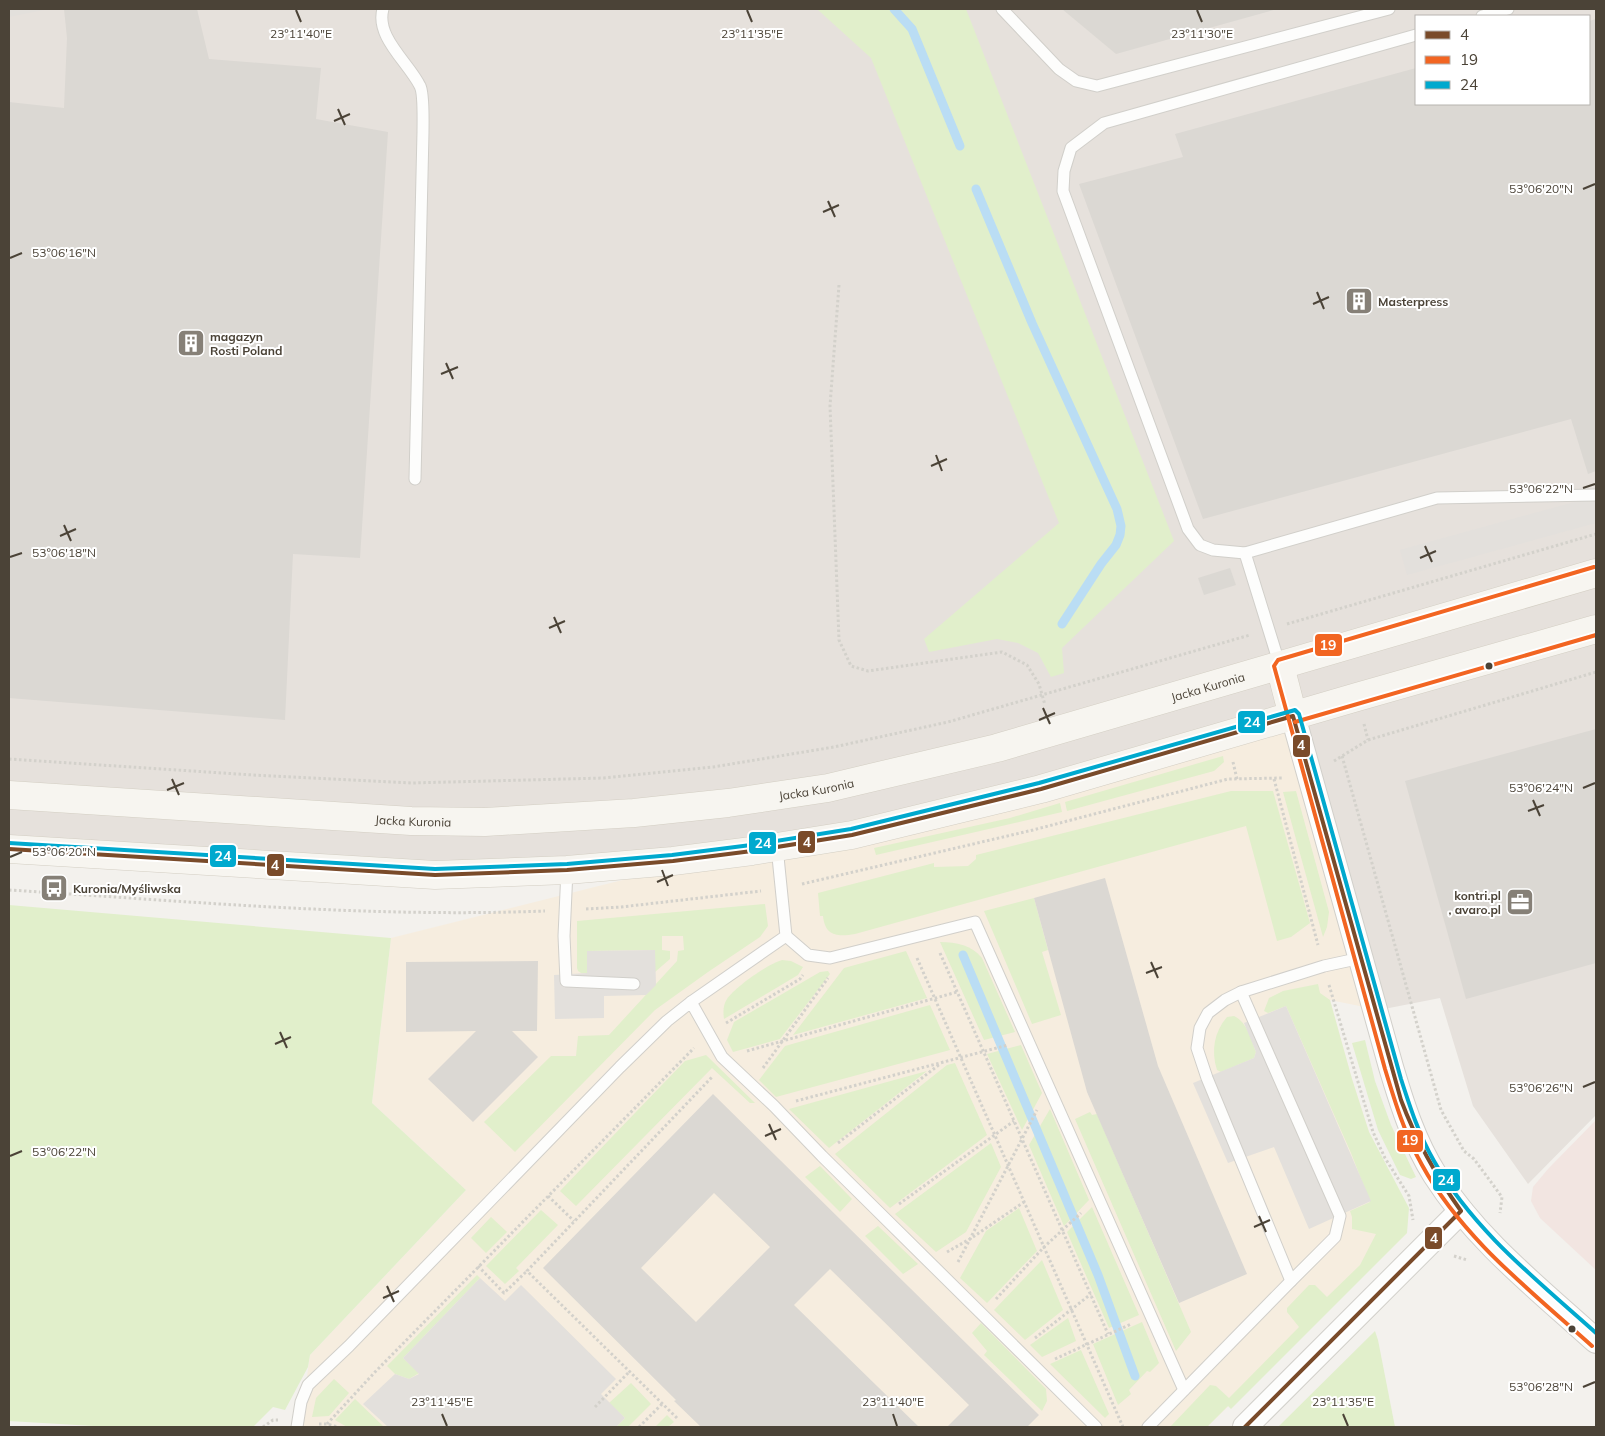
<svg xmlns="http://www.w3.org/2000/svg" width="1605" height="1436" viewBox="0 0 1605 1436" font-family="Mulish,sans-serif">
<style>
.commercial{fill:#f6eddf}
.industrial{fill:#e6e1dc;fill-rule:evenodd}
.medical{fill:#f2e5e1}
.green{fill:#e1efcb}
.parking{fill:#e3e0dc}
.lines{fill:none;stroke-linecap:round;stroke-linejoin:round}
.stream{stroke:#baddf4;stroke-width:9}
.building{fill:#dbd8d3;fill-rule:evenodd}
.lane-casing{stroke:#d1cfca;stroke-width:13}
.street-casing{stroke:#d1cfca;stroke-width:26}
.secondary-casing{stroke:#d3cec3;stroke-width:29}
.path{stroke:#d3d1cb;stroke-width:3;stroke-dasharray:2.5 2.5;stroke-linecap:butt}
.lane{stroke:#fdfdfc;stroke-width:11}
.street{stroke:#fdfdfc;stroke-width:24}
.secondary{stroke:#f7f5f0;stroke-width:28}
.bus-1-casing{stroke:#fff;stroke-width:8}
.bus-2-casing{stroke:#fff;stroke-width:8}
.bus-3-casing{stroke:#fff;stroke-width:8}
.bus-1{stroke:#7a4b2a;stroke-width:4}
.bus-2{stroke:#f26522;stroke-width:4}
.bus-3{stroke:#00a9ce;stroke-width:4}
.ticks{fill:none;stroke:#4b4337;stroke-width:2}
.bus-dot{fill:#4b4337;stroke:#fff;stroke-width:2}
.labels{text-anchor:middle;dominant-baseline:central;stroke-width:4;stroke-linejoin:round;paint-order:stroke}
.poi-label{font-size:12px;font-weight:bold;fill:#4b4337;stroke:#fff;text-anchor:start}
.street-label{font-size:12px;fill:#4b4337;stroke:#fff}
.ticks-label{font-size:12px;text-anchor:middle;fill:#4b4337;stroke:#fff;stroke-width:4;stroke-linejoin:round;paint-order:stroke}
.line-badge{stroke:#fff;stroke-width:2}
.badge-label{font-size:14px;text-anchor:middle;font-weight:bold;fill:#fff}
</style>
<rect width="100%" height="100%" fill="#f3f1ed"/>
<polygon class="commercial" points="1292,716 1379,1010 1330,1000 1352,1079 1369,1132 1407,1207 1407,1233 1207,1427 300,1427 310,1355 466,1190 372,1103 391,938 774,842"/>
<path class="industrial" d="M9 9H1596V1115L1528 1184 1473 1106 1440 998 1379 1010 1292 716 858 830 672 856 435 869 9 843ZM1416 16H1589V104H1416Z"/>
<polygon class="medical" points="1596,1120 1596,1270 1540,1218 1531,1201 1533,1187 1548,1169"/>
<g class="green">
<polygon points="817,9 966,9 1174,541 1062,648 1064,673 1051,677 1038,653 1018,643 997,639 929,652 924,639 1059,523 871,58"/>
<polygon points="1223,756 1224,762 1214,771 1067,811 1065,802"/>
<path d="M1231 791H1273L1310 923 1291 937 1277 941 1246 826 855 934C837 937 825 936 823 916H820L818 893 934 863V867L968 866 976 859V855Z"/>
<polygon points="1296,791 1329,912 1327,927 1323,937 1283,792"/>
<polygon points="1060,803 1062,812 876,855 874,848 1010,818"/>
<polygon points="1034,898 1048,950 1042,952 1061,1015 1032,1024 984,911"/>
<polygon points="765,904 768,926 760,937 708,972 655,1010 515,1152 484,1122 551,1056 576,1056 578,1036 609,1035 677,961 678,951 684,950 683,936 662,936 662,950 670,951 670,959 655,972 655,950 587,951 588,973 581,973 578,971 577,968 577,921"/>
<polygon points="9,905 391,938 372,1103 466,1190 310,1355 308,1367 285,1410 273,1407 253,1427 110,1427 9,1421"/>
<path d="M940 942C957 942 971 945 982 958L1015 1032 984 1040Z"/>
<polygon points="906,951 927,998 793,1035 844,968"/>
<path d="M782 960 791 961 803 967 798 975 724 1019C723 1012 723 1005 727 999 735 987 768 964 782 960Z"/>
<polygon points="828,971 830,974 780,1039 733,1052 727,1040 734,1022 820,972"/>
<polygon points="1318,984 1320,993 1330,1000 1352,1079 1369,1132 1409,1208 1407,1233 1231,1409 1228,1406 1207,1427 1170,1427 1210,1385 1216,1386 1229,1398 1299,1327 1287,1312 1287,1308 1309,1285 1315,1285 1327,1297 1360,1265 1376,1234 1352,1229 1352,1217 1350,1211 1370,1202 1351,1153 1286,1006 1268,1013 1264,1011 1269,998 1283,991"/>
<polygon points="930,1005 950,1050 776,1097 759,1080 785,1046"/>
<path d="M1234 1016C1247 1022 1251 1039 1256 1052L1254 1058 1221 1072 1217 1070C1211 1051 1214 1032 1227 1017Z"/>
<polygon points="1365,1040 1375,1081 1391,1125 1416,1177 1411,1179 1400,1175 1378,1130 1352,1043"/>
<polygon points="1021,1045 1042,1093 1022,1130 987,1054"/>
<polygon points="706,1055 755,1103 750,1103 712,1068 576,1206 560,1191 685,1061"/>
<polygon points="955,1063 987,1135 890,1208 835,1154 947,1065"/>
<polygon points="927,1071 829,1148 789,1109"/>
<polygon points="1050,1109 1089,1200 1064,1226 1029,1145"/>
<polygon points="1090,1112 1092,1115 1097,1114 1191,1332 1176,1351 1075,1119"/>
<polygon points="991,1143 1001,1167 966,1232 936,1252 895,1214"/>
<polygon points="820,1166 852,1199 840,1212 805,1177"/>
<polygon points="1092,1207 1139,1315 1109,1328 1067,1232"/>
<polygon points="1019,1208 1037,1251 987,1303 960,1278 986,1231"/>
<polygon points="541,1210 558,1225 516,1268 519,1271 505,1284 486,1266"/>
<polygon points="491,1217 507,1232 486,1253 471,1238"/>
<polygon points="878,1226 918,1264 903,1274 865,1236"/>
<polygon points="1042,1260 1063,1310 1025,1340 994,1310"/>
<polygon points="477,1275 480,1278 403,1358 419,1373 409,1379 395,1374 387,1366"/>
<polygon points="1068,1318 1076,1341 1042,1357 1030,1345"/>
<polygon points="1142,1322 1159,1363 1150,1372 1147,1371 1129,1390 1131,1394 1118,1405 1093,1344"/>
<polygon points="981,1323 1046,1389 1047,1401 1042,1411 984,1355 987,1351 972,1333"/>
<polygon points="1375,1331 1378,1340 1395,1427 1278,1427"/>
<polygon points="1081,1350 1109,1414 1105,1418 1050,1364"/>
<polygon points="334,1379 349,1393 329,1416 312,1417 316,1398"/>
<polygon points="631,1383 651,1404 628,1427 616,1427 625,1418 609,1403"/>
<polygon points="355,1399 384,1427 347,1427 335,1420"/>
<polygon points="667,1415 674,1422 668,1427 655,1427"/>
</g>
<g class="parking">
<polygon points="9,9 49,9 9,17"/>
<polygon points="1596,496 1596,523 1407,575 1400,550"/>
<polygon points="655,950 656,985 646,995 604,996 604,1018 555,1019 554,975 587,973 587,951"/>
<polygon points="1286,1006 1371,1201 1309,1229 1274,1147 1228,1163 1193,1083 1254,1058 1256,1052 1244,1023"/>
<polygon points="480,1278 505,1301 521,1285 616,1379 601,1394 625,1418 616,1427 388,1427 363,1404 395,1374 409,1379 419,1374 403,1358"/>
</g>
<g class="lines">
<g class="stream">
<polyline points="894,9 912,29 960,146"/>
<polyline points="976,189 1032,323 1117,509 1121,526 1120,535 1116,545 1101,564 1062,624"/>
<polyline points="963,955 1098,1275 1135,1376"/>
</g>
</g>
<g class="building">
<polygon points="64,9 197,9 209,59 321,68 316,119 388,132 360,558 293,554 285,720 9,698 9,102 64,108 67,38"/>
<polygon points="1062,9 1277,9 1116,54"/>
<polygon points="1596,19 1596,471 1588,474 1571,419 1203,519 1079,184 1183,157 1175,134 1416,68 1416,104 1589,104 1589,21"/>
<polygon points="1230,568 1236,585 1204,595 1198,578"/>
<polygon points="1596,729 1596,963 1466,999 1405,781"/>
<polygon points="1105,878 1158,1066 1247,1274 1179,1303 1087,1092 1034,898"/>
<polygon points="538,961 537,1031 512,1031 538,1057 473,1122 428,1079 476,1031 406,1032 406,962"/>
<path d="M713 1094 1039 1415 1027 1427H947L969 1405 830 1269 794 1305 919 1427H701L674 1401 676 1400 543 1268ZM714 1193 770 1247 696 1322 641 1268Z"/>
</g>
<g class="lines">
<g class="lane-casing">
<g id="lane">
<path d="M383 9C375 37 409 63 420 86 424 93 423 122 423 132L415 479"/>
<polyline points="1002,9 1059,69 1076,81 1097,86 1389,9"/>
<polyline points="1482,16 1508,9"/>
<polyline points="1245,553 1213,550 1200,545 1188,529 1063,191 1064,171 1071,148 1104,123 1416,35"/>
<polyline points="1280,666 1245,553 1437,498 1596,495"/>
<polyline points="567,870 564,936 566,981 634,984"/>
<polyline points="786,936 808,955 830,958 975,922 1184,1390"/>
<polyline points="691,1002 786,936 777,847"/>
<polyline points="1291,1281 1207,1078 1197,1048 1200,1028 1208,1013 1225,1000 1241,992 1324,966 1361,958"/>
<polyline points="297,1427 301,1402 308,1385 349,1346 620,1067 667,1021 691,1002 722,1057 774,1106 822,1156 1096,1427"/>
<polyline points="1148,1427 1291,1281 1335,1237 1340,1216 1241,992"/>
</g>
</g>
<g class="street-casing">
<g id="street">
<path d="M1293 716 1391 1067C1402 1104 1414 1142 1435 1175 1477 1241 1539 1289 1596 1341"/>
<polyline points="1245,1427 1461,1211"/>
</g>
</g>
<g class="secondary-casing">
<g id="secondary">
<polyline points="1280,666 1293,716"/>
<path id="s1" d="M9 795 411 821 485 822 634 813 728 803 828 788 997 748 1596 573"/>
<polyline points="9,849 435,875 567,870 673,861 752,851 852,835 1041,789 1357,697 1596,629"/>
</g>
</g>
<g class="path">
<polyline points="839,285 830,406 839,640 851,666 868,671 1002,652 1027,665 1039,684 1045,705"/>
<polyline points="1287,624 1596,534"/>
<polyline points="1364,724 1368,740"/>
<polyline points="1342,756 1441,1110 1464,1151 1474,1159 1502,1197 1500,1213"/>
<polyline points="9,759 253,775 411,783 604,778 713,767 834,747 948,722 1250,635"/>
<polyline points="1334,761 1368,740 1596,672"/>
<polyline points="1233,762 1237,779"/>
<polyline points="1274,779 1318,945"/>
<polyline points="802,884 1033,830 1228,779 1283,778"/>
<path d="M9 890C187 901 366 918 545 911"/>
<polyline points="586,909 621,907 761,891"/>
<polyline points="940,953 1108,1334"/>
<polyline points="917,958 1123,1427"/>
<polyline points="1329,985 1373,1132 1385,1158 1409,1196 1413,1220"/>
<polyline points="726,1023 800,979 803,975"/>
<polyline points="747,1051 957,992"/>
<polyline points="763,1068 828,978"/>
<polyline points="796,1101 1008,1045"/>
<polyline points="838,1143 940,1064"/>
<polyline points="548,1196 574,1221"/>
<polyline points="899,1204 1014,1121"/>
<polyline points="947,1252 970,1239 1024,1202"/>
<polyline points="1454,1256 1467,1260"/>
<polyline points="958,1262 1037,1110"/>
<polyline points="478,1266 504,1293 527,1271"/>
<polyline points="996,1299 1044,1247 1081,1213"/>
<polyline points="1035,1338 1091,1294"/>
<polyline points="1055,1359 1131,1324"/>
<polyline points="595,1407 630,1371"/>
<polyline points="677,1418 527,1271 712,1077"/>
<polyline points="319,1424 327,1424 338,1427"/>
<polyline points="327,1424 375,1372 694,1048"/>
<polyline points="263,1427 273,1420 278,1420"/>
<polyline points="639,1427 663,1403"/>
</g>
<use href="#lane" class="lane"/>
<use href="#street" class="street"/>
<use href="#secondary" class="secondary"/>
<g class="bus-1-casing">
<path id="bus-1" d="M9 849 435 875 567 870 673 861 752 851 852 835 1041 789 1293 716 1401 1100C1416 1140 1436 1176 1461 1211L1245 1427"/>
</g>
<g class="bus-2-casing">
<g id="bus-2">
<polyline points="1295,722 1596,635"/>
<path d="M1592 1346C1531 1291 1462 1238 1422 1165 1405 1135 1395 1102 1385 1069L1274 666 1278 660 1594 567"/>
</g>
</g>
<g class="bus-3-casing">
<path id="bus-3" d="M9 843 435 869 567 864 672 855 751 845 851 829 1039 783 1295 710 1299 714 1401 1079C1410 1107 1419 1135 1434 1161 1473 1230 1538 1281 1596 1333"/>
</g>
<use href="#bus-1" class="bus-1"/>
<use href="#bus-2" class="bus-2"/>
<use href="#bus-3" class="bus-3"/>
</g>
<path class="ticks" d="M296 10 301 22M747 10 752 22M1197 10 1202 22M338 109 345 125M334 121 350 114M1583 189 1595 184M828 201 835 217M823 212 839 205M10 258 22 253M1317 292 1324 309M1313 304 1329 297M446 363 453 379M441 374 458 367M936 455 942 471M931 466 947 459M1583 488 1595 484M64 525 71 541M60 536 76 529M1425 546 1432 562M10 557 22 553M1420 558 1436 551M554 617 561 633M549 628 565 621M1043 708 1050 724M1039 720 1055 713M172 779 179 795M1583 788 1595 783M167 790 184 783M1533 800 1540 816M1528 811 1544 805M10 857 22 852M662 870 668 886M657 882 673 875M1151 962 1158 978M1146 973 1162 967M280 1032 287 1048M275 1044 291 1037M1583 1087 1595 1082M769 1124 776 1140M765 1136 781 1129M10 1156 22 1151M1259 1216 1266 1232M1254 1227 1270 1220M387 1286 394 1302M383 1298 399 1291M1583 1387 1595 1382M442 1414 447 1426M893 1414 897 1426M1343 1414 1348 1426"/>
<defs>
<g id="building-square" transform="scale(1.4375)"><rect x="-9" y="-9" width="18" height="18" rx="4" fill="#868077" stroke="#fff"/><path d="M-4-6H4V6H1V3H-1V6H-4ZM-2.5-4.3h1.7v1.8h-1.7ZM.8-4.3h1.7v1.8H.8ZM-2.5-1h1.7V.8h-1.7ZM.8-1h1.7V.8H.8Z" fill="#fff"/></g>
<g id="bus-square" transform="scale(1.4375)"><rect x="-9" y="-9" width="18" height="18" rx="4" fill="#868077" stroke="#fff"/><path d="M-5-6H5V4H4V6H2V4H-2V6H-4V4H-5ZM-3.5-4V0h7V-4ZM-3.5 1.2v1.5H-2V1.2ZM2 1.2v1.5H3.5V1.2Z" fill="#fff"/></g>
<g id="office-square" transform="scale(1.4375)"><rect x="-9" y="-9" width="18" height="18" rx="4" fill="#868077" stroke="#fff"/><path d="M-6-3h4V-5.5h4V-3h4V5H-6ZM-1-4.5V-3h2v-1.5ZM-6 0V1H6V0Z" fill="#fff"/></g>
</defs>
<g fill-rule="evenodd">
<use href="#building-square" x="1359" y="301"/>
<use href="#building-square" x="191" y="343"/>
<use href="#bus-square" x="54" y="888"/>
<use href="#office-square" x="1520" y="902"/>
</g>
<g class="bus-dot">
<circle cx="1489" cy="666" r="4.5"/>
<circle cx="1572" cy="1329" r="4.5"/>
</g>
<g class="labels">
<g class="poi-label">
<text x="1378" y="301">Masterpress</text>
<text x="210" y="336">magazyn<tspan x="210" dy="14">Rosti Poland</tspan></text>
<text x="73" y="888">Kuronia/Myśliwska</text>
<text x="1501" y="895" text-anchor="end">kontri.pl<tspan x="1501" dy="14">, avaro.pl</tspan></text>
</g>
<g class="street-label">
<text stroke="none"><textPath href="#s1" startOffset="1215">Jacka Kuronia</textPath></text>
<text stroke="none"><textPath href="#s1" startOffset="810">Jacka Kuronia</textPath></text>
<text stroke="none"><textPath href="#s1" startOffset="405">Jacka Kuronia</textPath></text>
</g>
</g>
<g class="ticks-label">
<text x="301" y="38">23°11'40"E</text>
<text x="752" y="38">23°11'35"E</text>
<text x="1202" y="38">23°11'30"E</text>
<text x="1541" y="193">53°06'20"N</text>
<text x="64" y="257">53°06'16"N</text>
<text x="1541" y="493">53°06'22"N</text>
<text x="64" y="557">53°06'18"N</text>
<text x="1541" y="792">53°06'24"N</text>
<text x="64" y="856">53°06'20"N</text>
<text x="1541" y="1092">53°06'26"N</text>
<text x="64" y="1156">53°06'22"N</text>
<text x="1541" y="1391">53°06'28"N</text>
<text x="442" y="1406">23°11'45"E</text>
<text x="893" y="1406">23°11'40"E</text>
<text x="1343" y="1406">23°11'35"E</text>
</g>
<g class="line-badge">
<rect x="1314" y="633" width="29" height="24" rx="5" fill="#f26522"/>
<rect x="1237" y="710" width="29" height="24" rx="5" fill="#00a9ce"/>
<rect x="1292" y="734" width="19" height="24" rx="5" fill="#7a4b2a"/>
<rect x="797" y="830" width="19" height="24" rx="5" fill="#7a4b2a"/>
<rect x="748" y="831" width="29" height="24" rx="5" fill="#00a9ce"/>
<rect x="209" y="844" width="28" height="24" rx="5" fill="#00a9ce"/>
<rect x="266" y="853" width="19" height="24" rx="5" fill="#7a4b2a"/>
<rect x="1396" y="1129" width="28" height="24" rx="5" fill="#f26522"/>
<rect x="1432" y="1168" width="29" height="24" rx="5" fill="#00a9ce"/>
<rect x="1424" y="1226" width="19" height="24" rx="5" fill="#7a4b2a"/>
</g>
<g class="badge-label">
<text x="1328" y="650">19</text>
<text x="1252" y="727">24</text>
<text x="1301" y="750">4</text>
<text x="807" y="847">4</text>
<text x="763" y="848">24</text>
<text x="223" y="861">24</text>
<text x="275" y="870">4</text>
<text x="1410" y="1145">19</text>
<text x="1446" y="1185">24</text>
<text x="1434" y="1243">4</text>
</g>
<rect width="1605" height="1436" fill="none" stroke="#4b4337" stroke-width="20"/>
<rect x="1415" y="15" width="175" height="90" fill="#ffffff" stroke="#b7b4af"/>
<rect x="1425" y="31" width="25" height="8" fill="#7a4b2a" stroke="#b7b4af"/>
<text x="1460" y="40" font-size="15" fill="#4b4337">4</text>
<rect x="1425" y="56" width="25" height="8" fill="#f26522" stroke="#b7b4af"/>
<text x="1460" y="65" font-size="15" fill="#4b4337">19</text>
<rect x="1425" y="81" width="25" height="8" fill="#00a9ce" stroke="#b7b4af"/>
<text x="1460" y="90" font-size="15" fill="#4b4337">24</text>
</svg>
